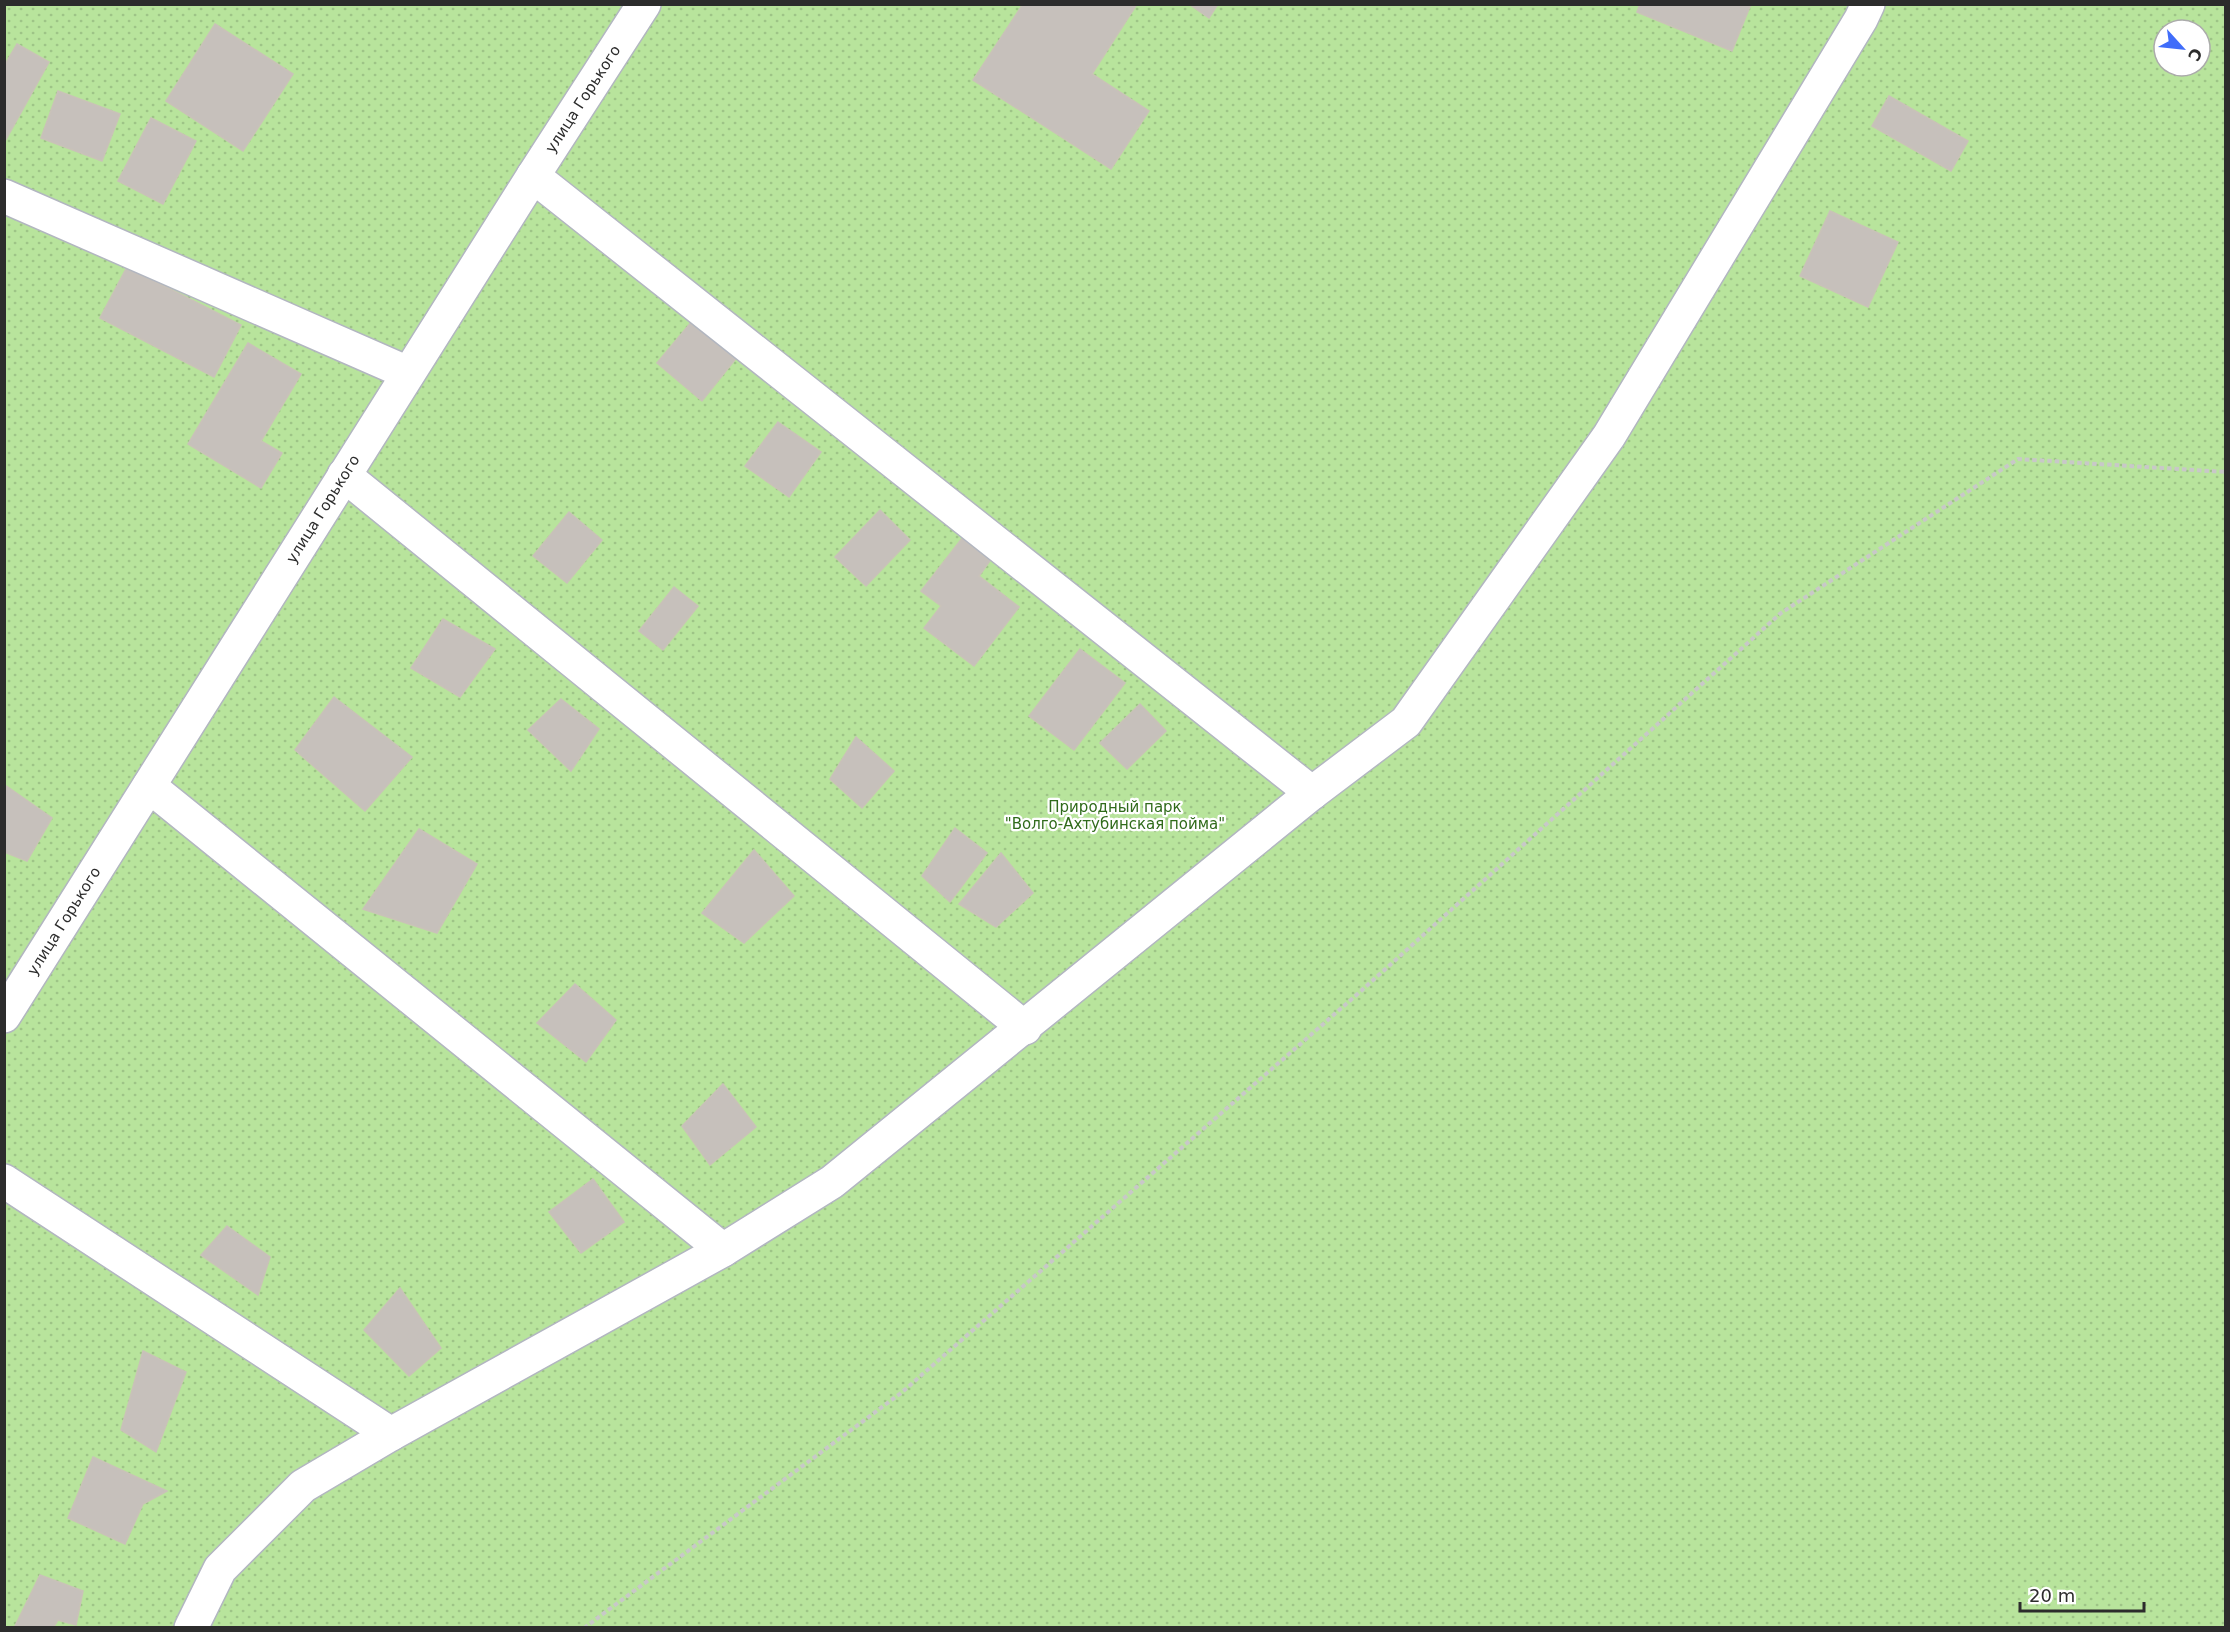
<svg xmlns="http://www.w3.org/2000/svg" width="2230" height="1632" viewBox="0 0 2230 1632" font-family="'DejaVu Sans',sans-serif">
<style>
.park{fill:url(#park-dots);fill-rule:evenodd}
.building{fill:#c6c0bb;stroke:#c9c2b8;stroke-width:1.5}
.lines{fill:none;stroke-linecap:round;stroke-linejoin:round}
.street-casing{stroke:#b2b6c0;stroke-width:36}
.path{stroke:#c8c8c8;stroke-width:4;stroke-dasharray:4.5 3;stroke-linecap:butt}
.street{stroke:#fff;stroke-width:33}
.labels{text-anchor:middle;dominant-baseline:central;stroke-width:4.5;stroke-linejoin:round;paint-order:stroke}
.street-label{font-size:15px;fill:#2c2c2c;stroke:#fff}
.park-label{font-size:15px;fill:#306b1b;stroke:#fff}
</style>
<defs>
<pattern id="park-dots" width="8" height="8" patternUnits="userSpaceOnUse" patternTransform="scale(1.5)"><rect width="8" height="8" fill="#b8e49c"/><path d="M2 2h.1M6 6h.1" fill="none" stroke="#9ec487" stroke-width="1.8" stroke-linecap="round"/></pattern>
</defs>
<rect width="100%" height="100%" fill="#eee6df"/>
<path class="park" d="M5 5H2225V1627H5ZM2164 30H2200V66H2164Z"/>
<g class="building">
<polygon points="1023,4 1137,4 1092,74 1149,111 1111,169 973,80"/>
<polygon points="1189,4 1218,4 1209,18"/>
<polygon points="1640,4 1751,4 1732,51 1637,12"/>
<polygon points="215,24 293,74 243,151 166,101"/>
<polygon points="17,44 49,62 4,143 4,66"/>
<polygon points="58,91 120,114 102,161 41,138"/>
<polygon points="1889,96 1968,141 1951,171 1872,126"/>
<polygon points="151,118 196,141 163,204 118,181"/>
<polygon points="1830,211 1898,242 1868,307 1800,276"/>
<polygon points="127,267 241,325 214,377 100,318"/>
<polygon points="693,320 737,357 702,401 657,363"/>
<polygon points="248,343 301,374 261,441 282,453 261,488 188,444"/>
<polygon points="778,422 821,452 789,497 745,466"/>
<polygon points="880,510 910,540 866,586 835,557"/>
<polygon points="569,512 602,540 567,583 533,556"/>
<polygon points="963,537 992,558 979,576 1019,607 974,666 924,628 941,606 921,591"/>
<polygon points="674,587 698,606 663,650 639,631"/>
<polygon points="443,619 495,649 460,697 411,668"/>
<polygon points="1080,649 1125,683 1074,750 1029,716"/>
<polygon points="334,697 412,757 365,811 295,750"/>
<polygon points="561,699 599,729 571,771 528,730"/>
<polygon points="1140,704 1166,731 1127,769 1100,743"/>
<polygon points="856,737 894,771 862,808 830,779"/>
<polygon points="5,785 52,818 27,861 4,852"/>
<polygon points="955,828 987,853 950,902 922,876"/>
<polygon points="419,829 477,864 437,933 363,909"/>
<polygon points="754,850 794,896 744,943 702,913"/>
<polygon points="1001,853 1033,893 996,927 959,904"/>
<polygon points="575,984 616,1020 586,1062 537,1023"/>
<polygon points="723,1084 756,1127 710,1165 682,1126"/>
<polygon points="593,1179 624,1222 581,1253 549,1212"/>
<polygon points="227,1226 270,1257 258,1295 201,1255"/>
<polygon points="400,1288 441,1348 409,1376 364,1330"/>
<polygon points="143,1351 186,1372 156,1452 121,1430"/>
<polygon points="93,1457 167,1491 143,1504 125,1544 68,1518"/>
<polygon points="40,1575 83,1591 76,1625 58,1620 53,1628 15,1626"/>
</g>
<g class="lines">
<g class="street-casing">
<g id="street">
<polyline points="533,176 1312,793"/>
<polyline points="4,196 408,373"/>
<polyline points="344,475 1025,1028"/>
<polyline points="149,786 723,1250"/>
<polyline points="4,1016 533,176 644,4"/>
<polyline points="4,1181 391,1434"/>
<polyline points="191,1628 220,1569 303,1486 391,1434 723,1250 832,1182 1312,793 1406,722 1609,436 1861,19 1868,4"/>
</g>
</g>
<polyline class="path" points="584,1628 901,1393 1361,991 1781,613 2018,459 2226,472"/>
<use href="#street" class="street"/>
</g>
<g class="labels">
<g class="street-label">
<text transform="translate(583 99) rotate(-57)">улица Горького</text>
<text transform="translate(323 509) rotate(-58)">улица Горького</text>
<text transform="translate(64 921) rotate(-58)">улица Горького</text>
</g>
<g class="park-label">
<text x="1115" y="807">Природный парк<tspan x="1115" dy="17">"Волго-Ахтубинская пойма"</tspan></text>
</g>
</g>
<rect width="2230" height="1632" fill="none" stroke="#2c2c2c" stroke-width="12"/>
<g transform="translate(2182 48) rotate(117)"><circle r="28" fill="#ffffff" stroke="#ababab" stroke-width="1.5"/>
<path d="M0-4.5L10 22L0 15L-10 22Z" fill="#406dfa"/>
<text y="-9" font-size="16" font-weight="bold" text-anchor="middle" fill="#2c2c2c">С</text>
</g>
<path d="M2020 1602v9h124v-9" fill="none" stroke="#2c2c2c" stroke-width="3"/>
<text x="2029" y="1602" font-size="18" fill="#2c2c2c" stroke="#ffffff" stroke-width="4.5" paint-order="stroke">20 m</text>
</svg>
